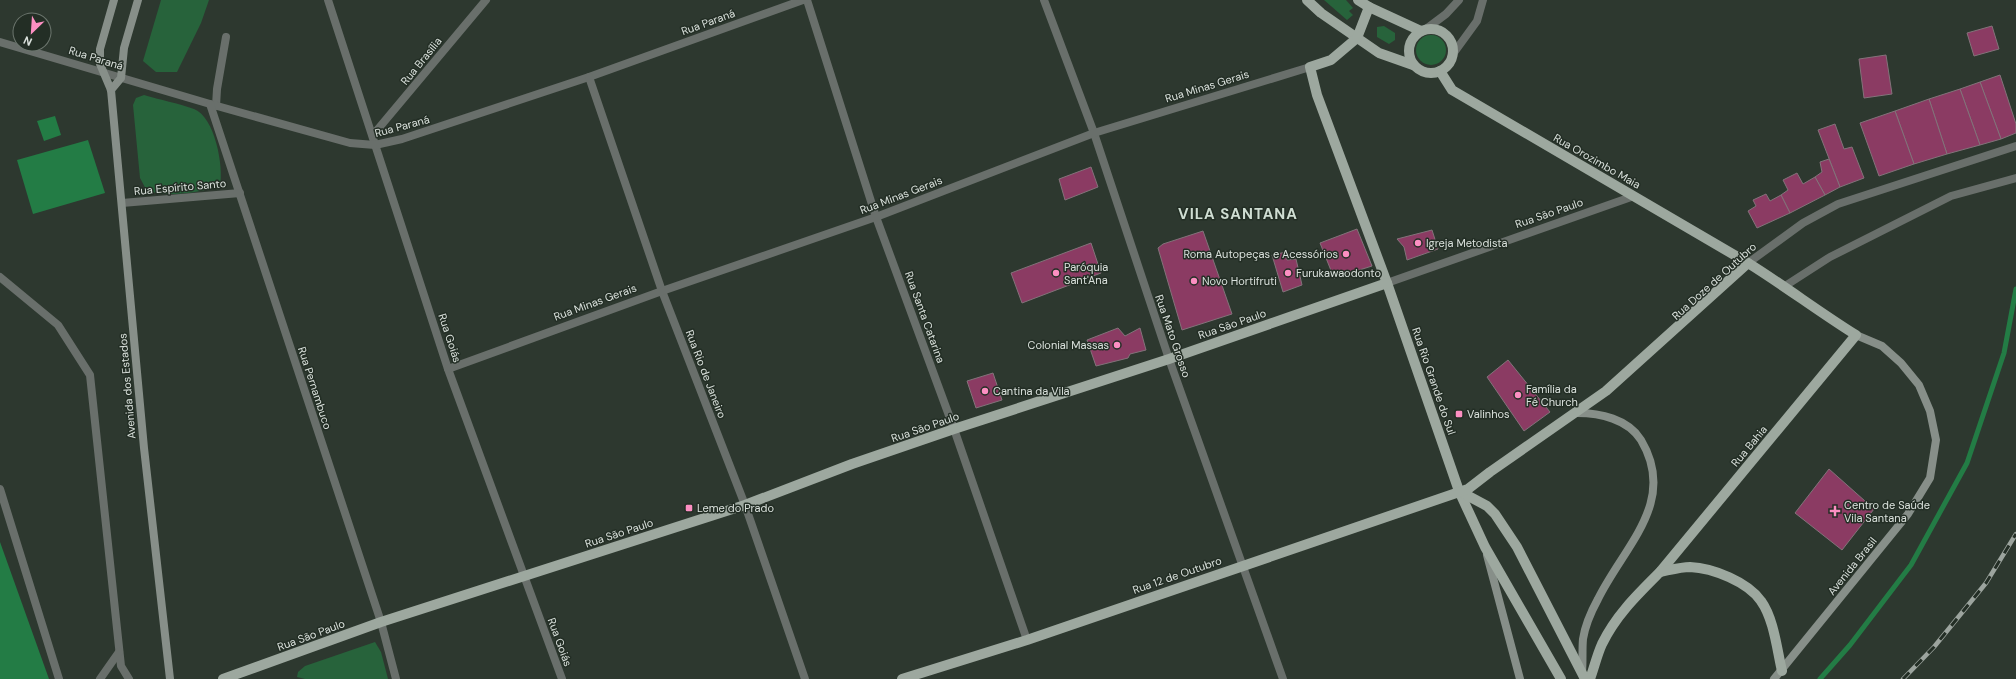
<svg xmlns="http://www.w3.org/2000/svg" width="2016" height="679" viewBox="0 0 2016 679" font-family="'DM Sans',sans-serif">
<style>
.green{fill:#27633b}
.water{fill:#237c45}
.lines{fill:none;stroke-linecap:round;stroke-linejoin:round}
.stream{stroke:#237c45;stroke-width:5}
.building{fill:#8b3b63;stroke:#83737a}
.lane{stroke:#696f6b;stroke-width:8}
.street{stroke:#696f6b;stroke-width:8}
.secondary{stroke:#878f89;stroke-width:8}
.primary{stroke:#9da89f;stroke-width:10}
.rail-casing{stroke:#9ca49e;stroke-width:4.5}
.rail{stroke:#232e25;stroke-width:3;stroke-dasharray:9;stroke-linecap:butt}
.poi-dot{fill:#fc8fc2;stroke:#232e25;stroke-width:1.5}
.labels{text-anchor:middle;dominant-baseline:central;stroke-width:3;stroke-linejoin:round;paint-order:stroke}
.street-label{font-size:11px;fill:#dae1dc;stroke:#232e25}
.poi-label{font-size:11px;fill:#dae1dc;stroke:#232e25;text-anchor:start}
.district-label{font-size:15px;font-weight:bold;letter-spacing:1px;fill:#cfddd2;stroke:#232e25}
</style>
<rect width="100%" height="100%" fill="#2d382f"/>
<g class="green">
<polygon points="161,0 209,0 201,23 177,72 156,72 143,61"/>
<polygon points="1324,0 1346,0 1353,8 1349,11 1353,15 1347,20"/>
<polygon points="1384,26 1395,33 1395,40 1389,44 1377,37 1377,27"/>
<circle cx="1431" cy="50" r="15"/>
<path d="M144 95C160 100 178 103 194 109 215 117 224 167 220 186 197 193 170 197 147 191L140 178 133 105 136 98Z"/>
<polygon points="375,642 381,652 388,679 305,679 297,677 298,672 305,666"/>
</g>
<g class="water">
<polygon points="55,116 61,135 44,141 37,121"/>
<polygon points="88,140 105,193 33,214 17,160"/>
<polygon points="0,542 49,679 0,679"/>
</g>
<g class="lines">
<polyline class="stream" points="1820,679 1850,645 1911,565 1967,463 2004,353 2016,289"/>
</g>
<g class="building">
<polygon points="1992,26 1999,49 1974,56 1967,33"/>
<polygon points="1886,55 1892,94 1864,98 1859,59"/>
<polygon points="2000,75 2016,124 2016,133 2001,139 1980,82"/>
<polygon points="1980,82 2001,139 1980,145 1960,89"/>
<polygon points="1960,89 1980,145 1947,154 1929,99"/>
<polygon points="1929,99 1947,154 1914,164 1895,111"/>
<polygon points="1895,111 1914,164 1879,176 1860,123"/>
<polygon points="1835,124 1844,149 1852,147 1864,178 1840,187 1818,130"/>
<polygon points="1829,159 1840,187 1825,195 1815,177 1822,172 1820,162"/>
<polygon points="1091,167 1098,187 1065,200 1059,179"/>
<polygon points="1797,173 1803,184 1815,177 1825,195 1790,213 1781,195 1788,190 1783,180"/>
<polygon points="1766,194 1770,201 1781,195 1790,213 1757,228 1748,211 1756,206 1753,200"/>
<polygon points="1357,229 1372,266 1334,278 1320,243"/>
<polygon points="1432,230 1438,249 1407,260 1404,247 1397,239"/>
<polygon points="1203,231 1232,314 1182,330 1158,248 1163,244"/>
<polygon points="1091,243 1101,273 1022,303 1011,273"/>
<polygon points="1286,252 1287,260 1296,259 1302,285 1283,292 1272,255"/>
<polygon points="1118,328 1125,336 1140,328 1146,350 1130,354 1128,358 1096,366 1087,340"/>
<polygon points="1508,360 1550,412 1524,431 1487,377"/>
<polygon points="993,373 1002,400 976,408 967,381"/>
<polygon points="1829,469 1874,509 1842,550 1795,513"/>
</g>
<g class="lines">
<g class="lane">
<polyline points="216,106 217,89 226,37"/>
<polyline points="0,277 58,325 90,375 121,666 129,679"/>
<polyline points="0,489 59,679"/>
<polyline points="100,679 119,652"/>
</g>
<g class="street">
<polyline points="328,0 448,369 562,679"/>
<polyline points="807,0 876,217 954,429 1027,640"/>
<polyline points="1044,0 1094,133 1169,359 1283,679"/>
<polyline points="1426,29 1446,14 1459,0"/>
<polyline points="0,42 210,104 350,143 375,145 402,139 589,77 803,0"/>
<polyline points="1453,54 1477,21 1483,0"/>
<polyline points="589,77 662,291 745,505 805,679"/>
<polyline points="210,104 381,622 396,679"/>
<polyline points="373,135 486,0"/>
<polyline points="122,203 240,193"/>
<polyline points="1748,263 1803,223 1838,204 2016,146"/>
<polyline points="1387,283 1634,196"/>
<polyline points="1785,286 1830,257 1951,196 2016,178"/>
<polyline points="448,369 662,291 876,217 1094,133 1310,67"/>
</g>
<g class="secondary">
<polyline points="114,0 100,49 100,64 111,90 144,448 170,679"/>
<polyline points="111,90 121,78 124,48 138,0"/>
<path d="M1577 413C1600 413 1628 419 1641 440 1678 502 1624 546 1598 599 1592 610 1585 626 1583 639 1582 649 1583 661 1582 672"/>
<polyline points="1487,555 1520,679"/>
<polyline points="1774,679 1908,514 1930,478 1936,440 1930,411 1919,385 1901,363 1882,346 1856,335"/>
</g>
<g class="primary">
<polyline points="1307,0 1321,13 1379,53 1413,65"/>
<polyline points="1358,0 1369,7 1421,31"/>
<circle cx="1431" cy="51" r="22"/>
<polyline points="1357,38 1331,60 1310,67 1317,95 1387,283 1459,491 1485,547 1561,679"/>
<polyline points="1357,38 1369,7"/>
<path d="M1440 71 1452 90 1748 263C1785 286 1819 312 1856 335L1660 572C1638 594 1616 615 1602 644 1597 655 1594 668 1590 679"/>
<polyline points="1459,491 1487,506 1495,514 1517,547 1585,679"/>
<path d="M1660 572C1670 570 1681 567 1690 567 1713 568 1748 582 1761 601 1774 619 1777 650 1782 671"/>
<polyline points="223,679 381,622 745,505 852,464 954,429 1169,359 1387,283"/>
<polyline points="902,679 1027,640 1468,489 1490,472 1606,391 1748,263"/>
</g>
<g class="rail-casing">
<polyline id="rail" points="1903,679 1934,647 1986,583 2016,534"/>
</g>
<use href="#rail" class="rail"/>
</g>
<g class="poi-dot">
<circle cx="1418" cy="243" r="4"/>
<circle cx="1346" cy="254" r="4"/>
<circle cx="1056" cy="273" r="4"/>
<circle cx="1288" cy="273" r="4"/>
<circle cx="1194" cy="281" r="4"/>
<circle cx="1117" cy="345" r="4"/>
<circle cx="985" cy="391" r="4"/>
<circle cx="1518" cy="395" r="4"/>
<rect x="1455" y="410" width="8" height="8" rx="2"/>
<rect x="685" y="504" width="8" height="8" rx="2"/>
<path d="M1833 505h4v4h4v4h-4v4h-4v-4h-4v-4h4z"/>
</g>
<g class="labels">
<g class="street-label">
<text transform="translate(708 22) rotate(-20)">Rua Paraná</text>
<text transform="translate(96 58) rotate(17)">Rua Paraná</text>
<text transform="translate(421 61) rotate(-51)">Rua Brasília</text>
<text transform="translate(1207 86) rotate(-17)">Rua Minas Gerais</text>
<text transform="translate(402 126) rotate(-15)">Rua Paraná</text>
<text transform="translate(1597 161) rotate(30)">Rua Orozimbo Maia</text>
<text transform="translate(180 187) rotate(-5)">Rua Espírito Santo</text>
<text transform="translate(901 195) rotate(-21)">Rua Minas Gerais</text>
<text transform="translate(1549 213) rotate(-19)">Rua São Paulo</text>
<text transform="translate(1714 281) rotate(-42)">Rua Doze de Outubro</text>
<text transform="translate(595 302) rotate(-20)">Rua Minas Gerais</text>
<text transform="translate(925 317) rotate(70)">Rua Santa Catarina</text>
<text transform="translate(1232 324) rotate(-19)">Rua São Paulo</text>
<text transform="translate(1173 336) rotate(71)">Rua Mato Grosso</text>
<text transform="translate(450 338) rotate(72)">Rua Goiás</text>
<text transform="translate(706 374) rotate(69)">Rua Rio de Janeiro</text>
<text transform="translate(1434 381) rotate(71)">Rua Rio Grande do Sul</text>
<text transform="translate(127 386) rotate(-95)">Avenida dos Estados</text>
<text transform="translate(315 388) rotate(72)">Rua Pernambuco</text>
<text transform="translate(925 427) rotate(-19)">Rua São Paulo</text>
<text transform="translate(1749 446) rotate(-50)">Rua Bahia</text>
<text transform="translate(619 533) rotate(-18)">Rua São Paulo</text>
<text transform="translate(1852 566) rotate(-51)">Avenida Brasil</text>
<text transform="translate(1177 575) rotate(-19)">Rua 12 de Outubro</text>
<text transform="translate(311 635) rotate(-20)">Rua São Paulo</text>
<text transform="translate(560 642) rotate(70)">Rua Goiás</text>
</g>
<g class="poi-label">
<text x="1426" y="243">Igreja Metodista</text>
<text x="1338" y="254" text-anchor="end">Roma Autopeças e Acessórios</text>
<text x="1064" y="267">Paróquia<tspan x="1064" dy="13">Sant'Ana</tspan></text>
<text x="1296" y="273">Furukawaodonto</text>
<text x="1202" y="281">Novo Hortifruti</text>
<text x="1109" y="345" text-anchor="end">Colonial Massas</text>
<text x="1526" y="389">Família da<tspan x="1526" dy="13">Fé Church</tspan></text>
<text x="993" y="391">Cantina da Vila</text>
<text x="1467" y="414">Valinhos</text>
<text x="1844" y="505">Centro de Saúde<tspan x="1844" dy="13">Vila Santana</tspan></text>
<text x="697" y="508">Leme do Prado</text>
</g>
<g class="district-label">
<text x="1238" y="214">VILA SANTANA</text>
</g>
</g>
<g transform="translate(32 32) rotate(205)"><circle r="19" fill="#232e25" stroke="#6c766e"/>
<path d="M0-3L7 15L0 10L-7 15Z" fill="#fc8fc2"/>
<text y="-6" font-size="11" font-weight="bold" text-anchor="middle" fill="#dae1dc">N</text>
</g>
</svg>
